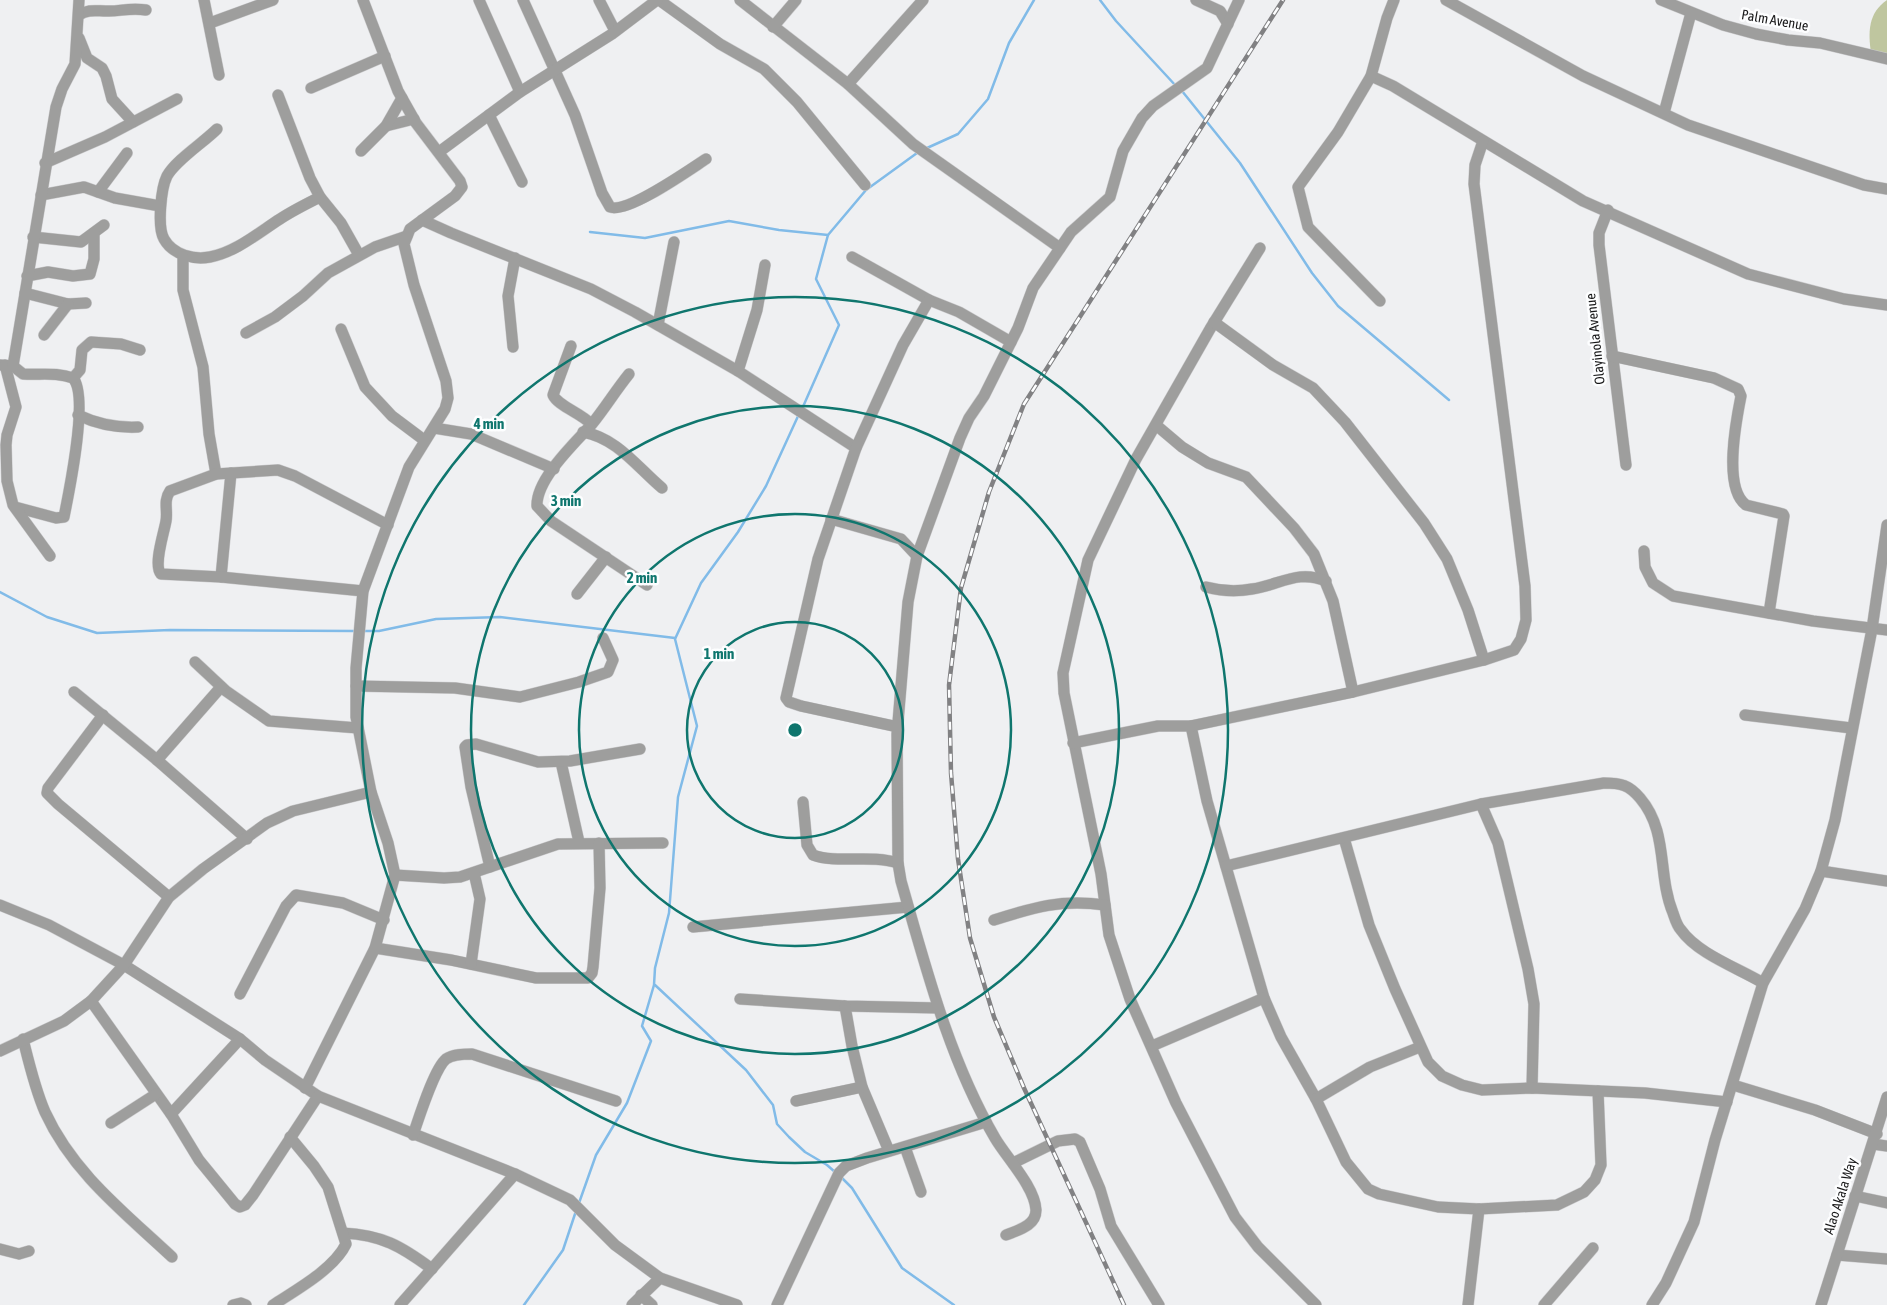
<svg xmlns="http://www.w3.org/2000/svg" width="1887" height="1305" viewBox="0 0 1887 1305" font-family="'Asap Condensed',sans-serif">
<style>
.green{fill:#bfc69f}
.lines{fill:none;stroke-linecap:round;stroke-linejoin:round}
.stream{stroke:#81bbe8;stroke-width:2.5}
.minor-casing{stroke:#cdcdcf;stroke-width:12}
.minor{stroke:#9e9e9d;stroke-width:11}
.rail-casing{stroke:#818183;stroke-width:4.5}
.rail{stroke:#fdfeff;stroke-width:2.5;stroke-dasharray:8;stroke-linecap:butt}
.ring{fill:none;stroke:#0f766e;stroke-width:2.5}
.labels{text-anchor:middle;dominant-baseline:central;stroke-width:5;stroke-linejoin:round;paint-order:stroke}
.street-label{font-size:14px;fill:#181819;stroke:#fdfeff}
.centre{fill:#0f766e;stroke:#fdfeff;stroke-width:2.5}
.ring-label{font-size:15px;text-anchor:middle;font-weight:bold;fill:#0f766e;stroke:#fdfeff;stroke-width:5;stroke-linejoin:round;paint-order:stroke}
</style>
<rect width="100%" height="100%" fill="#eff0f2"/>
<path class="green" d="M1887 0V63L1871 53C1868 32 1868 13 1887 0Z"/>
<g class="lines">
<g class="stream">
<polyline points="1100,0 1116,21 1176,86"/>
<polyline points="1182,91 1240,163 1312,273 1338,306 1449,400"/>
<polyline points="927,148 958,134 988,99 1009,43 1034,0"/>
<polyline points="590,232 645,238 729,221 779,230 828,235"/>
<polyline points="802,409 839,325 816,279 828,235 866,190 917,153"/>
<polyline points="0,592 47,617 97,633 170,630 355,631"/>
<polyline points="363,631 379,631 436,619 500,617 675,638"/>
<polyline points="655,985 746,1070 773,1105 777,1124 789,1137 805,1152 827,1165 835,1172"/>
<polyline points="841,1177 852,1188 902,1268 954,1305"/>
<polyline points="579,1203 596,1155 627,1103 651,1041 642,1026 654,985 655,968 669,913 678,797 697,726 675,639 701,583 738,532 766,486 799,414"/>
<polyline points="524,1305 563,1250 576,1211"/>
</g>
<g class="minor-casing">
<g id="minor">
<polyline points="204,0 219,75"/>
<polyline points="479,0 520,92"/>
<path d="M523 0 575 115 602 193 610 207C627 214 689 170 706 159"/>
<polyline points="599,0 615,31"/>
<polyline points="659,0 720,44 764,69 797,102 865,185"/>
<polyline points="740,0 848,84 913,144 1060,248"/>
<polyline points="1196,0 1220,11 1228,24"/>
<polyline points="1446,0 1583,76 1688,125 1864,185 1887,189"/>
<polyline points="1661,0 1723,25 1756,34 1788,40 1820,43 1887,59"/>
<path d="M79 15C88 9 96 11 106 11 119 12 129 7 146 10"/>
<polyline points="210,23 273,0"/>
<polyline points="773,27 796,0"/>
<polyline points="79,38 87,58 102,68 106,76 112,99 133,122"/>
<polyline points="1371,76 1393,86 1583,201 1748,274 1844,299 1887,305"/>
<polyline points="848,84 923,0"/>
<polyline points="311,88 385,56"/>
<polyline points="278,95 310,178 320,197 341,223 359,255"/>
<polyline points="1664,113 1691,13"/>
<polyline points="489,115 522,182"/>
<polyline points="386,126 414,119"/>
<path d="M217 129C203 143 176 160 167 176 161 188 157 227 164 239 173 255 194 260 210 257 236 252 258 233 280 219 292 211 306 204 320 197"/>
<polyline points="361,151 386,126 402,98"/>
<polyline points="439,152 520,92 612,34 657,0"/>
<polyline points="45,163 105,137 177,99"/>
<polyline points="98,192 127,153"/>
<polyline points="41,195 84,187 115,198 160,206"/>
<polyline points="1608,210 1599,233 1599,245 1626,465"/>
<polyline points="422,220 451,233 591,289 635,312 738,371 856,448"/>
<polyline points="33,237 81,242 104,225"/>
<polyline points="1260,248 1210,329 1136,459 1088,560 1063,673 1064,693 1101,874 1109,935 1130,999 1176,1103 1235,1217 1258,1247 1316,1305"/>
<polyline points="183,257 183,290 203,367 209,434 216,474"/>
<polyline points="852,257 929,300 959,312 1011,342"/>
<polyline points="27,276 48,272 73,276 90,274 94,259 94,233"/>
<polyline points="25,293 68,304 86,303"/>
<polyline points="1380,301 1308,227 1298,187 1338,132 1371,76 1387,18 1394,0"/>
<polyline points="1214,322 1273,365 1313,388 1345,422 1424,523 1447,559 1468,610 1484,660"/>
<polyline points="658,325 674,242"/>
<polyline points="341,329 365,387 392,416 424,440"/>
<polyline points="246,333 275,317 303,296 328,273 375,247 407,236"/>
<polyline points="44,335 68,304"/>
<path d="M571 346 553 395C558 406 581 413 591 424"/>
<polyline points="513,347 508,296 515,258"/>
<path d="M1612 356 1714 378 1738 389 1741 396C1736 421 1723 488 1746 505L1783 514 1784 516 1769 613"/>
<path d="M0 365 13 366 23 374C41 375 57 372 73 378 89 396 69 492 64 517L56 518 15 507"/>
<polyline points="5,365 16,407 7,435 6,445 7,481 13,505 50,556"/>
<polyline points="13,366 56,107 62,89 75,64 79,0"/>
<polyline points="738,371 757,310 765,265"/>
<path d="M629 374C616 390 605 408 592 424 575 443 536 479 537 506L551 521 647 585"/>
<polyline points="73,378 80,370 82,350 91,342 121,344 140,350"/>
<path d="M78 415C97 424 117 428 138 427"/>
<polyline points="1156,425 1182,447 1208,463 1246,477 1294,528 1314,554 1333,601 1353,692"/>
<polyline points="434,428 471,434 554,469"/>
<path d="M583 432C617 438 637 467 662 488"/>
<polyline points="831,519 901,539 917,556"/>
<polyline points="1644,551 1645,567 1653,583 1673,596 1813,621 1887,630"/>
<polyline points="221,577 231,473"/>
<path d="M1206 587C1221 591 1236 592 1252 589 1280 585 1298 569 1326 581"/>
<path d="M363 591 221 577 161 574C153 565 164 533 166 521 168 510 163 501 170 491L216 474 278 470 295 476 388 525"/>
<polyline points="577,594 606,557"/>
<polyline points="195,662 226,691 269,721 358,728"/>
<polyline points="356,686 455,688 520,697 579,682 608,672 613,660 603,638"/>
<polyline points="74,692 157,760 247,839"/>
<polyline points="103,715 48,788 47,793 58,804 169,897"/>
<polyline points="1745,715 1851,728"/>
<polyline points="1191,726 1207,801 1264,998 1281,1037 1316,1099 1346,1162 1368,1189 1379,1194 1438,1207 1479,1209 1557,1205 1584,1192 1595,1180 1601,1165 1598,1091"/>
<polyline points="898,727 801,706 789,702 786,698 818,559 856,448 903,345 929,300"/>
<polyline points="1073,743 1158,726 1191,726 1353,692 1484,660 1514,650 1521,639 1526,620 1525,586 1474,184 1475,165 1483,141"/>
<polyline points="157,760 221,687"/>
<polyline points="561,762 579,842"/>
<path d="M803 802 807 845 813 855C837 864 870 854 898 863"/>
<polyline points="1481,804 1498,843 1528,969 1534,1004 1532,1088"/>
<polyline points="1344,838 1369,925 1395,989 1428,1062 1442,1076 1462,1085 1482,1090 1532,1088 1645,1093 1727,1102"/>
<path d="M1226 866 1481 804 1604 783C1621 783 1629 785 1640 798 1669 832 1657 874 1673 913 1675 919 1677 926 1681 930 1698 954 1738 968 1763 983"/>
<polyline points="490,867 471,787 465,747 467,745 476,744 538,762 570,761 640,749"/>
<polyline points="1821,871 1887,881"/>
<polyline points="395,875 444,878 460,877 558,844 663,843"/>
<polyline points="0,905 49,925 124,965 240,1039 265,1060 318,1096 515,1174 570,1200 615,1245 660,1278 737,1305"/>
<path d="M994 920C1035 907 1061 899 1105 905"/>
<polyline points="693,927 908,907"/>
<polyline points="375,948 451,960 536,978 588,978 592,973 593,967 600,888 599,843"/>
<polyline points="471,964 480,899 474,873"/>
<polyline points="240,994 286,906 296,895 343,903 384,920"/>
<polyline points="740,999 845,1006 938,1008"/>
<polyline points="91,1001 171,1114 240,1039"/>
<polyline points="845,1006 852,1046 862,1087 889,1151"/>
<path d="M23 1039C29 1063 35 1089 45 1112 73 1173 124 1212 172 1257"/>
<polyline points="1152,1046 1264,998"/>
<polyline points="0,1051 64,1021 91,1001 124,965 169,897 203,869 267,823 293,811 371,792"/>
<polyline points="1733,1085 1815,1110 1877,1134"/>
<polyline points="305,1088 375,948 395,875 388,843 371,792 356,717 356,668 363,591 409,467 445,409 448,398 446,381 414,285 404,244 410,229 455,196 462,187 460,181 416,123 398,91 363,0"/>
<polyline points="1316,1099 1370,1067 1420,1047"/>
<polyline points="796,1101 862,1087"/>
<polyline points="171,1114 199,1160 235,1204 240,1207 245,1205 253,1195 318,1096"/>
<polyline points="111,1123 156,1094"/>
<path d="M413 1135C419 1118 434 1069 446 1059 453 1054 464 1054 472 1054L616 1101"/>
<polyline points="1873,1144 1887,1146"/>
<polyline points="905,1147 921,1192"/>
<polyline points="1013,1163 1058,1141 1075,1139 1080,1142 1100,1189 1111,1226 1159,1305"/>
<polyline points="1855,1196 1887,1203"/>
<path d="M343 1233C382 1235 401 1246 432 1269"/>
<path d="M1006 1235C1018 1230 1036 1226 1036 1210 1035 1187 1006 1157 995 1138 949 1059 926 968 901 881L898 863 897 734 908 602 917 556 960 438 969 418 984 396 1018 328 1033 288 1071 232 1110 197 1123 151 1142 118 1153 106 1207 68 1239 0"/>
<polyline points="0,1249 19,1254 29,1251"/>
<polyline points="1837,1255 1887,1259"/>
<polyline points="641,1295 652,1305"/>
<polyline points="233,1305 241,1303 246,1305"/>
<path d="M273 1305C296 1290 334 1269 346 1244L328 1187 314 1166 290 1137"/>
<polyline points="400,1305 515,1174"/>
<polyline points="632,1305 660,1278"/>
<polyline points="777,1305 839,1173 846,1166 867,1158 986,1122"/>
<polyline points="1468,1305 1479,1209"/>
<polyline points="1544,1305 1593,1248"/>
<polyline points="1652,1305 1666,1283 1694,1222 1715,1140 1763,983 1805,909 1821,871 1835,820 1872,629 1887,525"/>
<polyline points="1821,1305 1887,1097"/>
</g>
</g>
<use href="#minor" class="minor"/>
<g class="rail-casing">
<polyline id="rail" points="1124,1305 1024,1088 994,1017 970,938 958,859 951,773 949,685 961,588 989,492 1024,404 1283,0"/>
</g>
<use href="#rail" class="rail"/>
</g>
<g class="ring">
<circle cx="795" cy="730" r="108"/>
<circle cx="795" cy="730" r="216"/>
<circle cx="795" cy="730" r="324"/>
<circle cx="795" cy="730" r="433"/>
</g>
<g class="labels">
<g class="street-label">
<text transform="translate(1775 20) rotate(10)">Palm Avenue</text>
<text transform="translate(1595 339) rotate(-96)">Olayinola Avenue</text>
<text transform="translate(1840 1196) rotate(-72)">Alao Akala Way</text>
</g>
</g>
<circle cx="795" cy="730" r="8" class="centre"/>
<g class="ring-label">
<text x="489" y="429">4 min</text>
<text x="566" y="506">3 min</text>
<text x="642" y="583">2 min</text>
<text x="719" y="659">1 min</text>
</g>
</svg>
